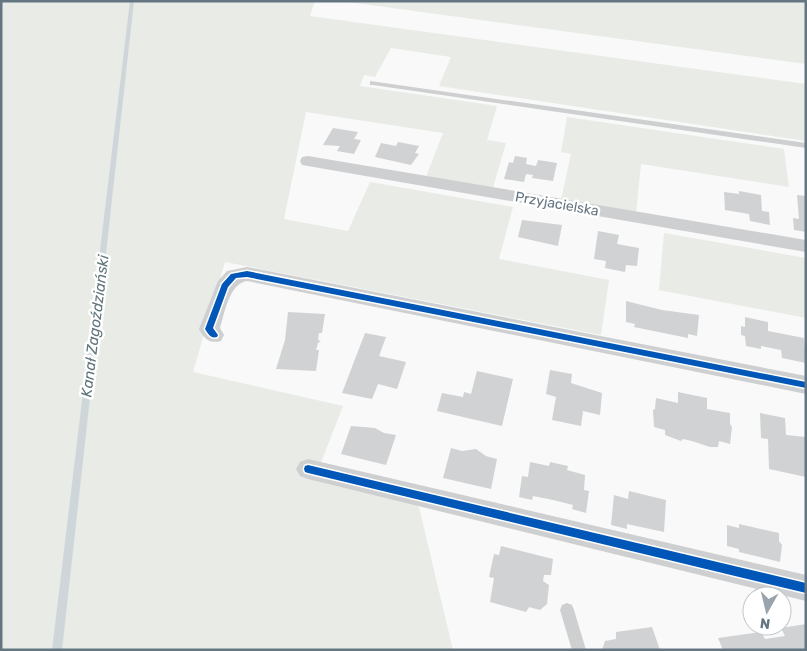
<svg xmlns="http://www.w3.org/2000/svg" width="807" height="651" viewBox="0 0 807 651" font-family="Rubik,sans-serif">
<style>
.green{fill:#e8ebe6}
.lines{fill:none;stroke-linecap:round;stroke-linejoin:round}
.stream{fill:#ced6d9;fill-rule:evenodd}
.building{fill:#d0d2d3}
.lane{fill:#cecfd0;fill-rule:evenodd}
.street{fill:#cecfd0;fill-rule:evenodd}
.cycleway-casing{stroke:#fff;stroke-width:3}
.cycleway{fill:#0057b8;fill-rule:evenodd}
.labels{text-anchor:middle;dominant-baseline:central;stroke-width:5;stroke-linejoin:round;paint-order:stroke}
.street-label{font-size:14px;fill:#657683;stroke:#fff}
.water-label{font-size:15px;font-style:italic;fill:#60757c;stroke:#fff}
</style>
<rect width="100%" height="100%" fill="#f9f9f9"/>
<g class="green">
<polygon points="1,1 315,1 310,16 806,84 806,141 439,86 451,57 391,48 375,77 364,75 360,86 497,106 487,140 506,143 493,188 426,177 443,133 306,112 284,219 348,231 370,182 513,207 499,259 609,280 601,335 225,262 193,372 343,406 315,478 418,503 453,650 1,650"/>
<polygon points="341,1 806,1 806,64"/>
<polygon points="567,117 784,149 789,187 641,164 636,213 561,200 571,154 561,152"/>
<polygon points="664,233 806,258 806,318 659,290"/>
</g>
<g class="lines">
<polygon class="stream" points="130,1 134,1 62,650 52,650"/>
</g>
<g class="building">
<polygon points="333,128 358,132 354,139 361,140 354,154 337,151 340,146 323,145"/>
<polygon points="398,142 419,146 415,153 419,154 411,165 375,157 381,143 396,146"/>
<polygon points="515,156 527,158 526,164 536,166 538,160 557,163 553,181 532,178 533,175 526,174 524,182 504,179 509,162 513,163"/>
<polygon points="739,191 761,195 762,211 769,212 770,225 750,221 749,214 725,210 724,192 739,194"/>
<polygon points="797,195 806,196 806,232 794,230 793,218 799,219"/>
<polygon points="522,220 562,225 558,246 518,237"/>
<polygon points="598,231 619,235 617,244 639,248 637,266 626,265 625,272 605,268 606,261 594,259"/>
<polygon points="626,301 662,310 699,315 697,336 688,334 688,338 634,327 635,324 626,322"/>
<polygon points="288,312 325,314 322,333 319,333 318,340 321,341 318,343 316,350 319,350 316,371 276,369 285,340"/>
<polygon points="745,317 768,322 768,331 804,338 806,363 782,358 781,350 761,346 761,349 746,346 745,336 741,335 741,326 745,327"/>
<polygon points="365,333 386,337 379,356 406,362 397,389 378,384 372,399 342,393"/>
<polygon points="550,370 572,374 571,383 602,393 600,415 583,411 581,426 552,420 556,397 546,394"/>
<polygon points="477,371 513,379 502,426 437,411 442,393 463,397 464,392 471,394"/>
<polygon points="678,392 707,398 707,409 730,413 730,424 732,427 730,444 719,441 718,447 710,447 692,441 683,439 681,441 665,435 665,430 654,427 653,410 655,409 656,398 678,403"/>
<polygon points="760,413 785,418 786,435 806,437 806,477 769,469 768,439 761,438"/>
<polygon points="351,426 375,428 384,433 396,435 386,465 341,454"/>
<polygon points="451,448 462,451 476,449 486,456 497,459 491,489 443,478"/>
<polygon points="530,462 549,466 550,462 568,466 567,470 585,475 584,490 589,491 586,513 572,509 573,505 553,500 533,496 532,500 519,497 522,476 528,477"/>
<polygon points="629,491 666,500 664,532 627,524 627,529 611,525 614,495 628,499"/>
<polygon points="739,524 779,533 779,541 782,545 780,562 739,552 739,549 727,546 727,525 739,528"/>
<polygon points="501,546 553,559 551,575 544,575 543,581 549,585 547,604 540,610 529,607 526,612 490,602 494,578 489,577 494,554 499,555"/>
<polygon points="806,624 806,650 723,650 718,638 761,632 765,639 785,636 781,628"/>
<polygon points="652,627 660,650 602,650 605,641 616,639 616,632"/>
</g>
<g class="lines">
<g class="lane">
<polygon points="370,81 806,143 806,148 373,85 370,85"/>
<polygon points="567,603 572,605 574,610 586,650 572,650 560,610 562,605"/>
</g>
<g class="street">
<polygon points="308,156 806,240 806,252 302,165 300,161 302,157"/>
<path d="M247 267 806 376V394L247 281C229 284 225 312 220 328L224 335 221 341C210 344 204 339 199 329L218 281 227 271Z"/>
<polygon points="308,459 806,575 806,601 308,479 300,476 296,469 300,462"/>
</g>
<g class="cycleway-casing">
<g id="cycleway">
<path d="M247 271 806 382V388L247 277 236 278 228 287 213 328 218 335 217 337C211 339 208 334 205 329L222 284 231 274Z"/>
<polygon points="308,465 806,583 806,593 308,473 305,472 304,469 305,466"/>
</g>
</g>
<use href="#cycleway" class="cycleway"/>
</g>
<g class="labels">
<g class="street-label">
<text transform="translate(557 204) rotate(10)">Przyjacielska</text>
</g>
<g class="water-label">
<text transform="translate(95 326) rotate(-83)">Kanał Zagoździański</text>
</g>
</g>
<rect width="807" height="651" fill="none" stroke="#657683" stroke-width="5"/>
<g transform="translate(767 611) rotate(188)"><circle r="24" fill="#ffffff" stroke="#c1c8cd"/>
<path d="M0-4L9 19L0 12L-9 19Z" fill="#99a4ac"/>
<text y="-8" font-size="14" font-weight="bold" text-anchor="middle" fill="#657683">N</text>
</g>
</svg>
